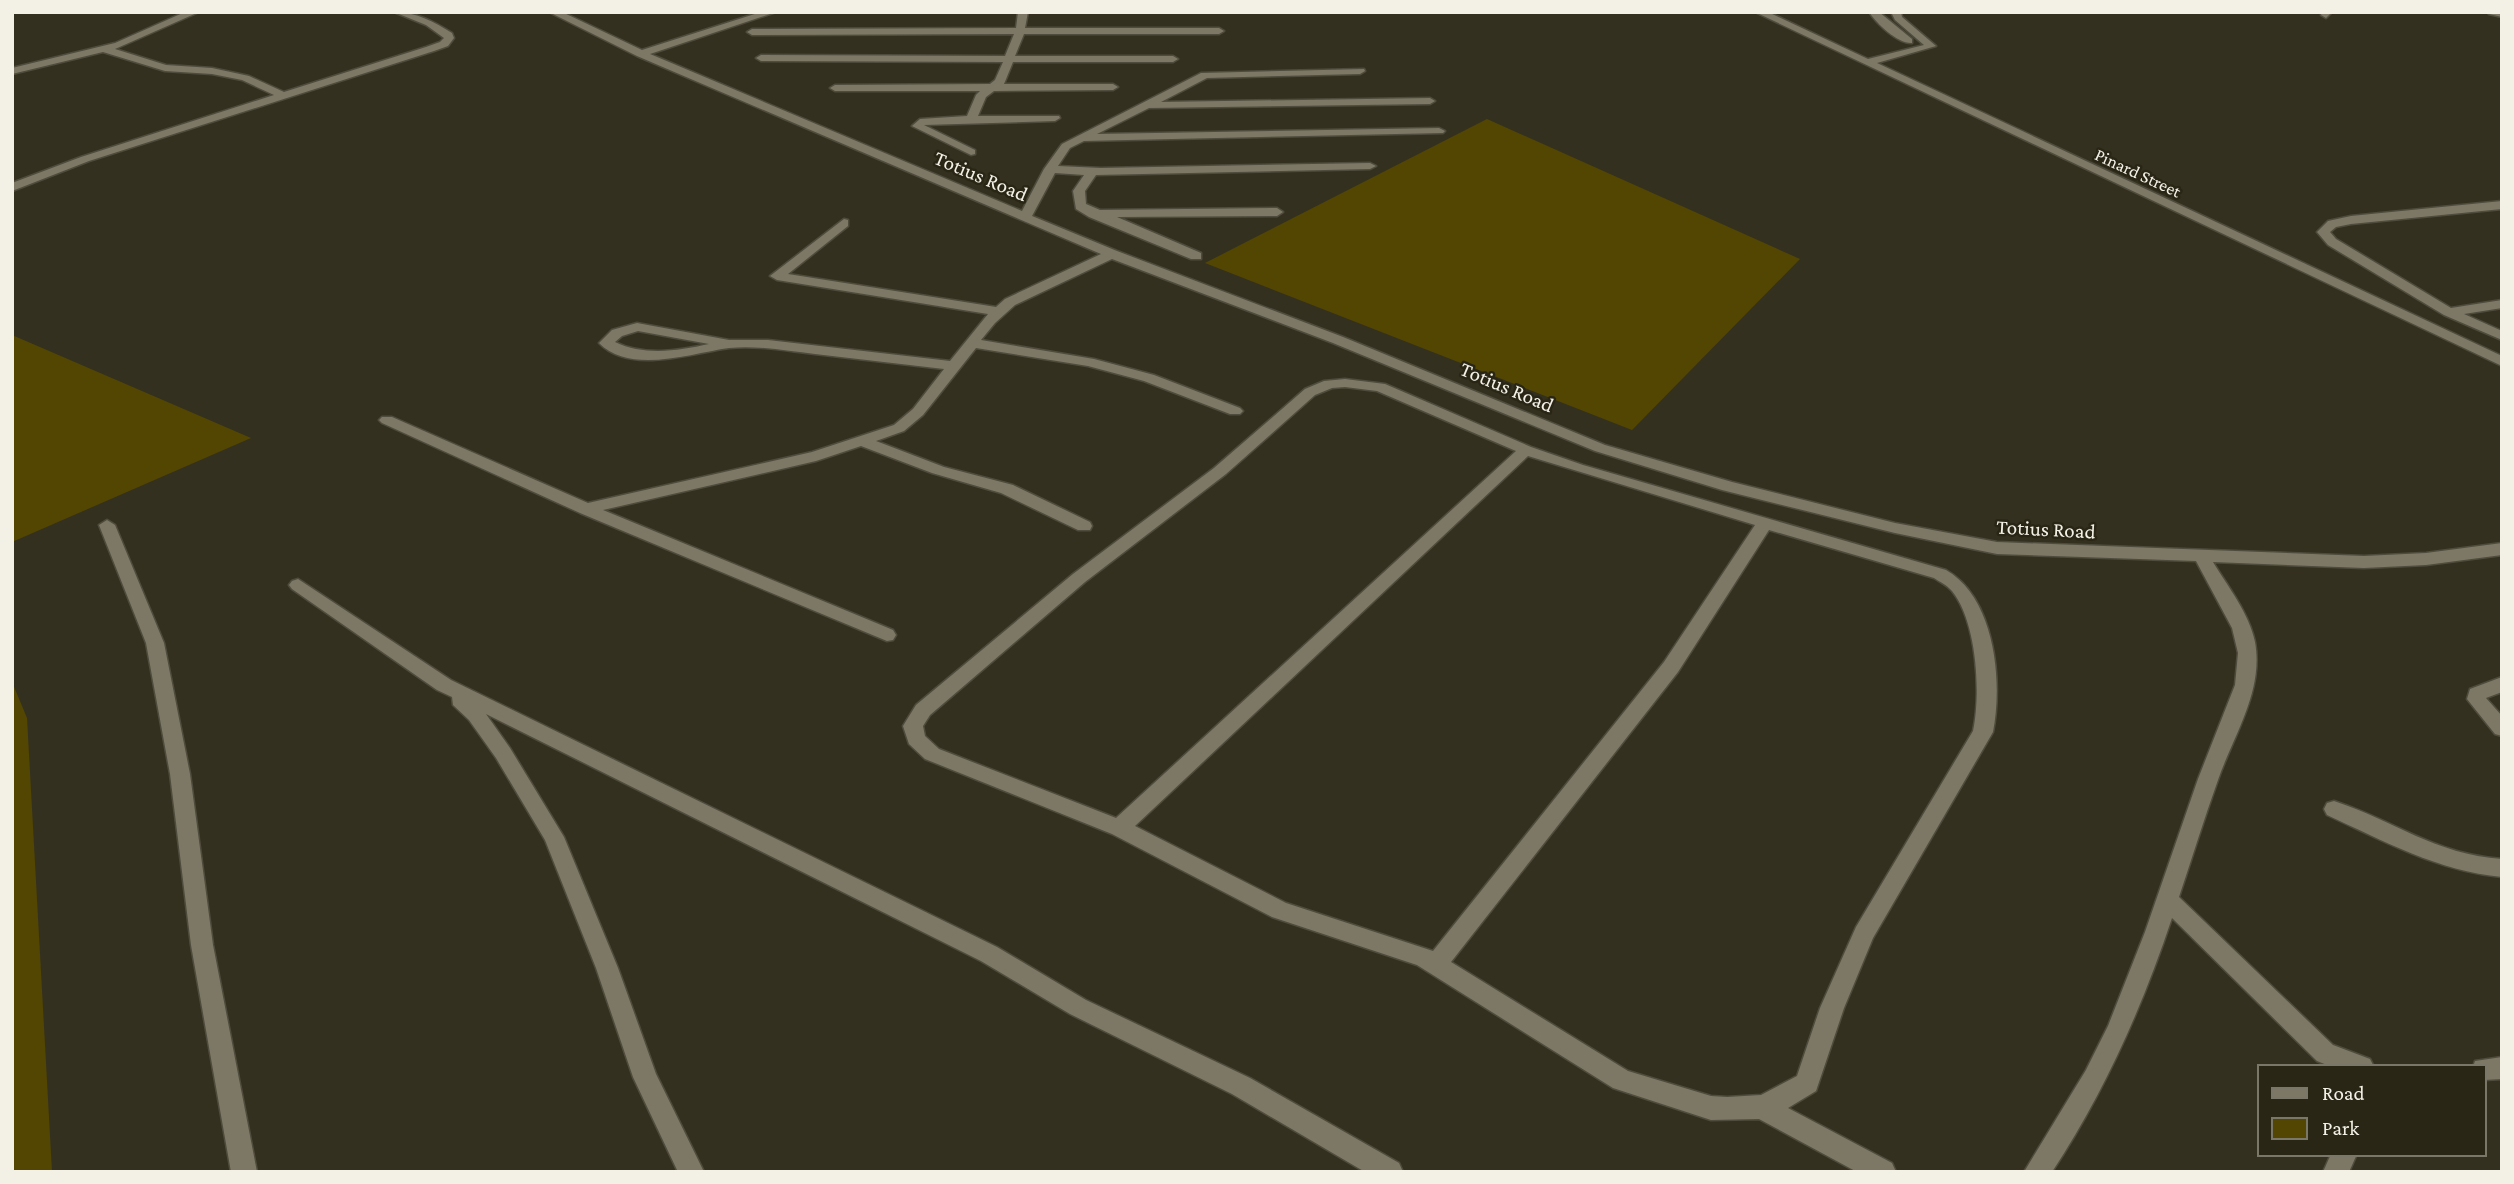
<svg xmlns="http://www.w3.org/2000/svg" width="2514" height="1184" viewBox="0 0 2514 1184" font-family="'Crimson Pro',serif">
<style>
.green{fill:#534602}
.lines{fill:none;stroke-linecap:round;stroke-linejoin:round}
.street-casing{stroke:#4f4c3d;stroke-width:3}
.street{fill:#7c7865;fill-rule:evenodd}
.labels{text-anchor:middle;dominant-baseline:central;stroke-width:5;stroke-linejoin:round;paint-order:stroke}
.far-street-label{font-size:18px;fill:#f3f1e6;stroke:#2a2616}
.street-label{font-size:21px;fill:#f3f1e6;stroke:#2a2616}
</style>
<rect width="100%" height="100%" fill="#34301f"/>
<g class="green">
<polygon points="1487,119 1800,259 1632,430 1205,263"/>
<polygon points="12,335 251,438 12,542"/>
<polygon points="12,682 27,718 52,1172 12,1172"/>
</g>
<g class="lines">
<g class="street-casing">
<g id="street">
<path d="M185 12H199L115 49 166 65 212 68 249 76 284 92 426 47 440 42 444 38 426 25 394 12C417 12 434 22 452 33L454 38 448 46 434 51 89 161 12 191V183L81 157 274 95 242 80 212 74 165 71 103 52 12 74V68L115 43Z"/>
<path d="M549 12H562L642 50 761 12H776L650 54 1022 211 1044 169 1062 144 1201 73 1364 69 1365 71 1360 74 1207 78 1161 102 1430 98 1435 101 1430 104 1149 108 1097 134 1439 128 1445 131 1443 133 1084 141 1070 148 1058 166 1101 168 1370 163 1376 166 1370 169 1096 175 1085 191 1086 204 1100 210 1277 208 1283 212 1277 216 1117 217 1201 253V259H1191L1089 217 1076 209 1073 191 1084 175 1055 173 1032 216 1117 251 1343 337 1605 445 1732 482 1895 523 1997 542 2364 556 2426 553 2502 543V555L2426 565 2364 568 2213 562C2228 587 2249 613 2255 642 2264 691 2233 736 2218 780 2204 819 2192 858 2179 897L2333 1045 2370 1059 2374 1067H2332L2317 1061 2172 918C2142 1008 2104 1093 2052 1172H2024L2086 1070 2108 1026 2145 932 2198 779 2235 685 2238 653 2232 628 2196 561 1997 554 1895 533 1722 490 1595 451 1333 343 1112 259 1015 305 995 323 981 340 1094 359 1154 375 1240 408 1243 411 1240 414H1230L1144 381 1088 366 976 348 923 415 904 431 876 441 944 467 1013 485 1090 522 1092 526 1090 530H1078L1001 493 932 473 861 446 816 461 603 510 893 630 896 635 893 640 887 641 580 513 382 423 379 420 382 417H392L588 503 812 452 894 425 913 409 944 369C901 364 858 359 815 354 787 351 757 345 729 348 692 353 630 375 599 343L612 330 637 323 729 340H768L950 361 988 314 777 280 770 276 844 219 848 220V226L788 274 996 307 1005 299 1101 254 637 56ZM638 331 709 344C678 351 644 356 615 342L622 336Z"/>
<polygon points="1018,12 1028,12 1025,28 1219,28 1224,31 1219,34 1024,34 1015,56 1173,56 1178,59 1173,62 1013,62 1004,84 1113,84 1118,87 1113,90 994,91 986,97 978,116 1059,116 1060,118 1055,121 924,125 975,150 975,154 971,155 912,126 920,119 967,116 976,95 980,91 835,91 830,88 835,85 990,84 995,80 1003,62 761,61 756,58 761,55 1005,56 1014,34 752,35 747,32 752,29 1016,28"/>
<polygon points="1755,12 1768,12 1868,59 1924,45 1895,20 1891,12 1901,12 1902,17 1936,46 1877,63 2502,356 2502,366"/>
<path d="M1869 12H1879L1912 39V43C1898 44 1877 24 1869 12Z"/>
<polygon points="2322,12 2332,12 2326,18 2321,15"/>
<polygon points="2487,12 2502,12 2502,17 2489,14"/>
<polygon points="2502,201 2502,209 2351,224 2336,227 2330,232 2336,239 2451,308 2502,300 2502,308 2464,314 2502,331 2502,340 2444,315 2328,245 2317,232 2328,221 2351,216"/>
<path d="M1345 379 1385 384 1531 447 1583 465 1946 570C1995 598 2003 681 1993 732L1873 938 1844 1008 1816 1091 1788 1108 1892 1163 1896 1172H1857L1759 1119 1711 1120 1613 1088 1417 965 1272 917 1112 834 925 759 909 744 903 726 916 705 1073 574 1214 468 1305 389 1324 381ZM1345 387 1377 391 1516 451 1116 818 939 749 925 736 923 726 930 715 1085 582 1226 474 1315 395 1332 388ZM1528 456 1755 525 1664 662 1433 951 1286 903 1135 826ZM1769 530 1934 578C1940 582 1947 585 1952 591 1977 622 1981 693 1973 731L1856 927 1820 1008 1797 1076 1761 1095 1727 1097 1711 1096 1628 1071 1451 962 1678 672Z"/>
<polygon points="107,520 115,525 164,643 190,774 213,945 257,1172 231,1172 191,945 170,774 146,643 99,525"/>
<polygon points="298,579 451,680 997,947 1086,1000 1250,1078 1399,1163 1403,1172 1365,1172 1232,1094 1070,1014 981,961 486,714 510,748 564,837 618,968 656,1074 704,1172 678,1172 633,1077 596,968 545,840 496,758 469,720 453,705 452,697 437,690 292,589 289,585 292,581"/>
<polygon points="2502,677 2502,692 2486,698 2502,716 2502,736 2495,734 2467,699 2470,689"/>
<path d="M2334 801C2395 821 2434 854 2502 859V877C2438 871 2384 841 2327 815L2324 809 2327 803Z"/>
<polygon points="2502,1057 2502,1079 2484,1080 2484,1067 2473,1067 2475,1061"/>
<polygon points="2331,1154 2357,1154 2349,1172 2323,1172"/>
</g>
</g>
<use href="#street" class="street"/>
</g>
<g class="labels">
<g class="far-street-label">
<text transform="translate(2138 173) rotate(25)">Pinard Street</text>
</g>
<g class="street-label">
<text transform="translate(981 176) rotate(23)">Totius Road</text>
<text transform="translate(1507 387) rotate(23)">Totius Road</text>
<text transform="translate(2046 529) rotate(3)">Totius Road</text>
</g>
</g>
<rect width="2514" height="1184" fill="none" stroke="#f3f1e6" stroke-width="28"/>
<rect x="2258" y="1065" width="228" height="91" fill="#2a2616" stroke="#7a7769" stroke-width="2"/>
<rect x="2272" y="1088" width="35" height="10" fill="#7c7865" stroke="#7a7769" stroke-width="2"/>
<text x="2322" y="1100" font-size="21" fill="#f3f1e6">Road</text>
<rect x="2272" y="1118" width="35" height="21" fill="#534602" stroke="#7a7769" stroke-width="2"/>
<text x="2322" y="1135" font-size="21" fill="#f3f1e6">Park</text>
</svg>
